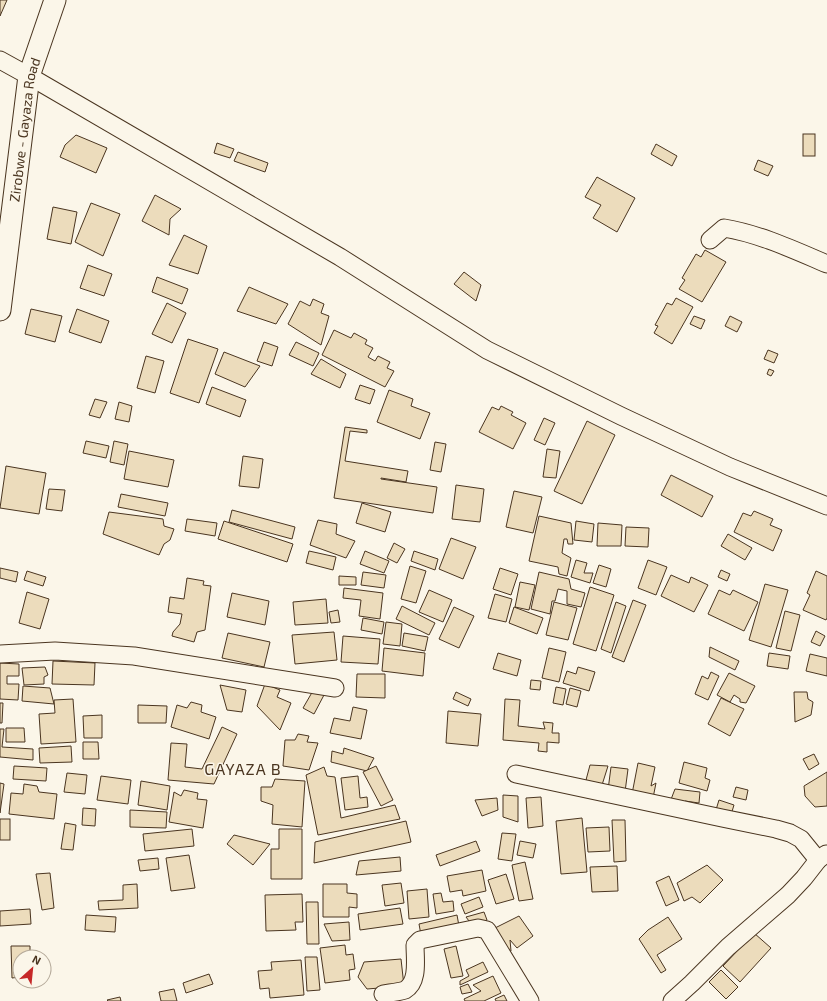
<svg xmlns="http://www.w3.org/2000/svg" width="827" height="1001" viewBox="0 0 827 1001" font-family="'Exo 2',sans-serif">
<style>
.building{fill:#ecdcbc;stroke:#4a3520}
.lines{fill:none;stroke-linecap:round;stroke-linejoin:round}
.minor-casing{stroke:#4a3520;stroke-width:19}
.tertiary-casing{stroke:#4a3520;stroke-width:23}
.minor{stroke:#fbf6e9;stroke-width:17}
.tertiary{stroke:#fbf6e9;stroke-width:21}
.labels{text-anchor:middle;dominant-baseline:central;stroke-width:3;stroke-linejoin:round;paint-order:stroke}
.street-label{font-size:14px;fill:#4a3520;stroke:#fbf6e9}
.quarter-label{font-size:16px;letter-spacing:1px;fill:#4a3520;stroke:#fbf6e9}
</style>
<rect width="100%" height="100%" fill="#fbf6e9"/>
<g class="building">
<polygon points="0,0 7,0 0,16"/>
<rect x="803" y="134" width="12" height="22"/>
<polygon points="76,135 107,148 96,173 60,157 65,145"/>
<polygon points="217,143 234,149 230,158 214,153"/>
<polygon points="656,144 677,156 672,166 651,154"/>
<polygon points="238,152 268,163 265,172 234,161"/>
<polygon points="758,160 773,166 768,176 754,170"/>
<polygon points="597,177 635,198 617,232 593,218 601,205 585,197"/>
<polygon points="155,195 181,209 170,219 169,235 142,221"/>
<polygon points="91,203 120,214 103,256 75,242"/>
<polygon points="53,207 77,212 71,244 47,239"/>
<polygon points="184,235 207,246 198,274 169,265"/>
<polygon points="705,250 726,262 702,302 679,289 685,280 682,278 696,254 701,257"/>
<polygon points="88,265 112,274 104,296 80,288"/>
<polygon points="464,272 481,285 476,301 454,284"/>
<polygon points="157,277 188,289 182,304 152,292"/>
<polygon points="249,287 288,304 276,324 237,311"/>
<polygon points="676,298 693,307 672,344 654,333 658,326 655,325 667,303 672,305"/>
<polygon points="313,299 324,304 321,313 329,316 321,345 288,324 300,301 310,306"/>
<polygon points="167,303 186,313 172,343 152,334"/>
<polygon points="31,309 62,316 55,342 25,334"/>
<polygon points="77,309 109,321 101,343 69,332"/>
<polygon points="694,316 705,320 701,329 690,324"/>
<polygon points="730,316 742,322 737,332 725,326"/>
<polygon points="334,330 351,338 354,333 367,340 365,344 373,348 368,357 375,361 378,356 390,362 387,368 394,371 385,387 322,355"/>
<polygon points="188,339 218,349 199,403 170,393"/>
<polygon points="264,342 278,347 272,366 257,361"/>
<polygon points="296,342 319,353 313,366 289,355"/>
<polygon points="768,350 778,354 774,363 764,359"/>
<polygon points="224,352 260,366 245,387 215,374"/>
<polygon points="146,356 164,361 155,393 137,388"/>
<polygon points="321,359 346,374 340,388 311,374"/>
<polygon points="769,369 774,371 771,376 767,374"/>
<polygon points="360,385 375,390 370,404 355,399"/>
<polygon points="212,387 246,400 240,417 206,404"/>
<polygon points="389,390 413,399 411,406 430,413 420,439 377,422"/>
<polygon points="95,399 107,402 100,418 89,415"/>
<polygon points="119,402 132,406 129,422 115,419"/>
<polygon points="501,406 513,412 511,415 526,423 513,449 479,432 492,407 499,410"/>
<polygon points="544,418 555,423 545,445 534,440"/>
<polygon points="587,421 615,435 582,504 554,491"/>
<polygon points="345,427 367,430 367,433 350,431 345,461 408,471 406,482 381,478 381,479 437,487 433,513 334,498"/>
<polygon points="86,441 109,446 106,458 83,453"/>
<polygon points="114,441 128,444 124,465 110,462"/>
<polygon points="435,442 446,444 441,472 430,470"/>
<polygon points="547,449 560,451 556,478 543,477"/>
<polygon points="129,451 174,460 168,487 124,479"/>
<polygon points="243,456 263,459 259,488 239,486"/>
<polygon points="6,466 46,473 39,514 0,508"/>
<polygon points="671,475 713,496 702,517 661,495"/>
<polygon points="456,485 484,489 480,522 452,519"/>
<polygon points="49,489 65,490 62,511 46,509"/>
<polygon points="514,491 542,497 533,533 506,527"/>
<polygon points="121,494 168,503 165,516 118,507"/>
<polygon points="362,503 391,512 385,532 356,523"/>
<polygon points="232,510 295,527 292,539 229,522"/>
<polygon points="754,511 773,519 770,525 782,530 773,551 734,532 743,513 751,516"/>
<polygon points="109,512 163,519 164,526 174,529 170,540 164,544 159,555 103,534"/>
<polygon points="539,516 571,523 573,544 568,544 567,539 564,539 562,553 571,558 567,576 559,574 558,567 529,561"/>
<polygon points="187,519 217,523 215,536 185,531"/>
<polygon points="318,520 337,524 336,534 355,541 346,558 310,545"/>
<polygon points="224,521 293,544 287,562 218,539"/>
<polygon points="576,521 594,524 592,542 574,540"/>
<polygon points="598,523 622,525 621,546 597,546"/>
<polygon points="626,527 649,528 648,547 625,546"/>
<polygon points="728,534 752,548 745,560 721,546"/>
<polygon points="451,538 476,547 463,579 439,569"/>
<polygon points="394,543 405,549 397,563 387,558"/>
<polygon points="309,551 336,557 333,570 306,563"/>
<polygon points="365,551 389,561 384,573 360,564"/>
<polygon points="414,551 438,559 435,570 411,561"/>
<polygon points="576,560 587,563 584,573 593,573 590,583 571,577"/>
<polygon points="648,560 667,567 656,595 638,588"/>
<polygon points="599,565 611,569 606,587 593,583"/>
<polygon points="410,566 426,571 416,603 401,599"/>
<polygon points="0,568 18,572 16,582 0,578"/>
<polygon points="500,568 518,574 511,595 493,589"/>
<polygon points="721,570 730,574 727,581 718,577"/>
<polygon points="27,571 46,577 43,586 24,580"/>
<polygon points="816,571 827,576 827,618 826,620 803,610 810,595 807,593"/>
<polygon points="363,572 386,575 384,588 361,585"/>
<polygon points="539,572 569,579 571,589 585,593 581,607 567,604 567,591 558,589 555,601 552,601 550,614 531,609"/>
<polygon points="671,575 689,583 691,577 708,585 694,612 661,596"/>
<polygon points="339,576 356,577 356,585 339,585"/>
<polygon points="187,578 204,581 203,585 211,586 205,630 197,632 194,642 172,636 173,632 180,624 182,614 168,612 170,597 184,599"/>
<polygon points="520,582 535,585 529,610 515,607"/>
<polygon points="765,584 788,590 771,647 749,640"/>
<polygon points="590,587 614,595 596,651 573,644"/>
<polygon points="344,588 383,593 380,619 359,616 361,600 343,598"/>
<polygon points="429,590 452,600 443,622 419,612"/>
<polygon points="719,590 730,595 733,590 758,602 744,631 708,614"/>
<polygon points="27,592 49,599 40,629 19,623"/>
<polygon points="232,593 269,601 265,625 227,617"/>
<polygon points="495,594 512,599 506,622 488,618"/>
<polygon points="326,599 328,623 295,625 293,602"/>
<polygon points="633,600 646,605 624,662 612,657"/>
<polygon points="554,602 577,608 568,640 546,635"/>
<polygon points="616,602 626,606 611,653 601,649"/>
<polygon points="402,606 435,623 429,635 396,619"/>
<polygon points="454,607 474,616 459,648 439,639"/>
<polygon points="514,607 543,618 537,634 509,623"/>
<polygon points="338,610 340,622 331,623 329,612"/>
<polygon points="785,611 800,615 791,651 776,648"/>
<polygon points="363,618 384,622 382,634 361,630"/>
<polygon points="386,622 402,624 400,646 383,644"/>
<polygon points="816,631 825,636 820,646 811,642"/>
<polygon points="334,632 337,660 295,664 292,635"/>
<polygon points="228,633 270,642 264,667 222,658"/>
<polygon points="404,633 428,637 425,651 402,646"/>
<polygon points="343,636 380,639 378,664 341,662"/>
<polygon points="710,647 739,661 735,670 709,657"/>
<polygon points="384,648 425,653 423,676 382,671"/>
<polygon points="549,648 566,652 559,682 542,678"/>
<polygon points="498,653 521,660 517,676 493,669"/>
<polygon points="769,653 790,656 788,669 767,666"/>
<polygon points="810,654 827,658 827,676 806,671"/>
<polygon points="53,661 95,663 94,685 52,684"/>
<polygon points="0,663 19,664 19,676 7,676 7,684 19,684 18,700 0,699"/>
<polygon points="45,667 48,675 44,677 44,684 24,685 22,668"/>
<polygon points="578,667 595,672 589,691 563,683 567,671 576,674"/>
<polygon points="711,672 719,676 708,700 695,694 702,676 708,679"/>
<polygon points="729,673 755,686 746,703 740,702 740,699 734,695 730,702 717,695"/>
<polygon points="357,674 385,674 385,698 356,697"/>
<polygon points="531,680 541,681 540,690 530,689"/>
<polygon points="265,684 280,690 277,697 291,703 280,730 257,706"/>
<polygon points="220,685 246,690 242,712 227,710"/>
<polygon points="23,686 50,688 54,704 22,701"/>
<polygon points="556,687 566,689 563,705 553,703"/>
<polygon points="570,688 581,691 577,707 566,704"/>
<polygon points="314,689 324,695 314,714 303,708"/>
<polygon points="456,692 471,699 468,706 453,699"/>
<polygon points="794,692 807,692 808,699 813,702 811,715 795,722"/>
<polygon points="721,698 744,709 730,736 708,724"/>
<polygon points="73,699 76,742 41,744 39,714 55,713 54,700"/>
<polygon points="505,699 520,700 518,726 545,729 543,722 553,723 552,733 559,733 559,743 547,742 547,752 538,751 539,743 503,740"/>
<polygon points="191,702 202,705 201,712 216,717 209,739 171,727 177,705 187,708"/>
<polygon points="0,703 3,703 2,723 0,723"/>
<polygon points="138,705 167,706 166,723 138,723"/>
<polygon points="353,707 367,710 361,739 330,733 334,718 350,721"/>
<polygon points="448,711 481,714 478,746 446,743"/>
<polygon points="102,715 102,738 84,738 83,716"/>
<polygon points="222,727 237,734 214,784 168,780 171,743 187,744 185,767 202,769"/>
<polygon points="6,728 24,728 25,742 6,742"/>
<polygon points="0,729 4,729 2,747 33,749 33,760 0,757"/>
<polygon points="298,734 309,736 307,742 318,743 309,770 283,766 285,740 295,740"/>
<polygon points="83,742 98,742 99,759 83,759"/>
<polygon points="71,746 72,762 40,763 39,748"/>
<polygon points="344,748 374,758 367,771 331,762 332,751 343,754"/>
<polygon points="814,754 819,764 809,770 803,759"/>
<polygon points="684,762 707,768 705,778 710,780 707,791 679,783"/>
<polygon points="638,763 655,767 651,786 656,783 653,798 632,794"/>
<polygon points="590,765 608,766 602,785 586,780"/>
<polygon points="14,766 47,768 46,781 13,779"/>
<polygon points="376,766 393,800 381,806 363,772"/>
<polygon points="324,767 327,776 335,777 341,818 395,805 400,819 318,835 306,775"/>
<polygon points="611,767 628,769 625,792 608,790"/>
<polygon points="827,772 827,806 815,807 805,796 804,786"/>
<polygon points="67,773 87,775 85,794 64,792"/>
<polygon points="101,776 131,780 128,804 97,800"/>
<polygon points="358,776 360,798 367,797 368,807 345,810 341,778"/>
<polygon points="275,779 305,781 302,827 272,824 273,805 261,801 261,787 272,787"/>
<polygon points="141,781 170,786 167,810 138,805"/>
<polygon points="0,783 4,784 0,813"/>
<polygon points="24,784 37,786 39,792 57,794 54,819 9,814 11,793 23,794"/>
<polygon points="736,787 748,790 746,800 733,797"/>
<polygon points="675,789 700,792 699,803 685,801 683,807 670,802"/>
<polygon points="184,790 198,793 197,799 207,800 203,828 169,822 174,792 181,796"/>
<polygon points="503,795 518,796 518,822 503,817"/>
<polygon points="541,797 543,826 528,828 526,798"/>
<polygon points="497,798 498,810 482,816 475,800"/>
<polygon points="719,800 734,805 730,818 715,813"/>
<polygon points="83,808 96,809 95,826 82,825"/>
<polygon points="130,810 167,812 166,828 130,827"/>
<polygon points="582,818 587,872 561,874 556,821"/>
<rect x="0" y="819" width="10" height="21"/>
<polygon points="612,820 625,820 626,861 614,862"/>
<polygon points="406,821 411,842 314,863 315,842"/>
<polygon points="65,823 76,825 73,850 61,849"/>
<polygon points="609,827 610,851 588,852 586,828"/>
<polygon points="192,829 194,846 145,851 143,834"/>
<polygon points="279,829 302,829 302,879 271,879 271,849 279,849"/>
<polygon points="502,833 516,834 512,861 498,859"/>
<polygon points="234,835 270,844 253,865 227,844"/>
<polygon points="476,841 480,851 440,866 436,855"/>
<polygon points="520,841 536,844 533,858 517,855"/>
<polygon points="189,855 195,888 171,891 166,858"/>
<polygon points="400,857 401,871 356,875 359,861"/>
<polygon points="158,858 159,869 140,871 138,860"/>
<polygon points="525,862 533,899 519,901 512,865"/>
<polygon points="707,865 723,880 700,903 692,897 684,901 677,883"/>
<polygon points="617,866 618,891 592,892 590,867"/>
<polygon points="482,870 486,891 463,896 462,890 450,892 447,876"/>
<polygon points="50,873 54,908 42,910 36,874"/>
<polygon points="506,874 514,899 496,904 488,880"/>
<polygon points="669,876 679,900 666,906 656,882"/>
<polygon points="401,883 404,903 385,906 382,885"/>
<polygon points="137,884 138,908 99,910 98,901 123,900 123,885"/>
<polygon points="323,884 347,884 347,893 357,894 357,908 349,907 349,917 323,917"/>
<polygon points="427,889 429,917 409,919 407,891"/>
<polygon points="441,893 443,902 453,901 454,911 436,914 433,894"/>
<polygon points="302,894 303,922 295,922 296,930 266,931 265,895"/>
<polygon points="479,897 483,907 465,914 461,904"/>
<polygon points="306,902 318,902 319,944 307,944"/>
<polygon points="400,908 403,924 360,930 358,914"/>
<polygon points="30,909 31,924 0,926 0,911"/>
<polygon points="484,912 487,920 472,925 466,917"/>
<polygon points="86,915 116,917 115,932 85,930"/>
<polygon points="457,915 459,926 421,935 419,924"/>
<polygon points="519,916 533,936 517,948 510,940 511,951 505,953 493,929"/>
<polygon points="668,917 682,939 657,955 666,970 661,973 639,939 648,930"/>
<polygon points="349,922 350,940 332,941 324,924"/>
<polygon points="754,933 771,948 740,982 723,966"/>
<polygon points="345,945 346,955 353,954 355,969 349,970 350,980 325,983 320,948"/>
<polygon points="11,946 30,946 30,957 20,957 20,977 12,978"/>
<polygon points="456,946 463,976 451,978 444,949"/>
<polygon points="305,957 317,957 320,990 307,991"/>
<polygon points="401,959 404,986 367,989 358,977 364,962"/>
<polygon points="301,960 304,995 270,998 269,988 260,989 258,971 272,970 271,962"/>
<polygon points="483,962 488,972 460,985 460,981 469,976 466,970"/>
<polygon points="721,970 738,987 726,999 709,982"/>
<polygon points="209,974 213,984 186,993 183,983"/>
<polygon points="493,976 501,993 484,1001 465,1001 464,999 481,991 473,985"/>
<polygon points="468,984 472,992 462,994 460,987"/>
<polygon points="174,989 177,1001 161,1001 159,992"/>
<polygon points="504,995 507,1001 496,1001 495,999"/>
<polygon points="120,997 121,1001 108,1001 107,1000"/>
</g>
<g class="lines">
<g class="minor-casing">
<g id="minor">
<polyline points="0,60 29,76 340,257 487,350 621,416 730,467 827,506"/>
<path d="M710 240 724 228C760 234 794 250 827 264"/>
<polyline points="0,654 55,651 134,656 335,688"/>
<polyline points="516,774 722,818 776,829 790,833 801,839 818,860"/>
<path d="M383 994C388 993 400 992 405 990 419 982 415 959 415 945L420 940 478 928 487 930 530 1001"/>
<polyline points="672,1001 692,983 728,947 788,895 804,878 818,860 826,854"/>
</g>
</g>
<g class="tertiary-casing">
<g id="tertiary">
<path id="s1" d="M0 310 29 76 55 0"/>
</g>
</g>
<use href="#minor" class="minor"/>
<use href="#tertiary" class="tertiary"/>
</g>
<g class="labels">
<g class="street-label">
<text stroke="none"><textPath href="#s1" startOffset="182">Zirobwe - Gayaza Road</textPath></text>
</g>
<g class="quarter-label">
<text x="243" y="768">GAYAZA B</text>
</g>
</g>
<g transform="translate(32 969) rotate(27)"><circle r="19" fill="#fbf6e9" stroke="#b4a999"/>
<path d="M0-3L7 15L0 10L-7 15Z" fill="#c62828"/>
<text y="-6" font-size="11" font-weight="bold" text-anchor="middle" fill="#4a3520">N</text>
</g>
</svg>
